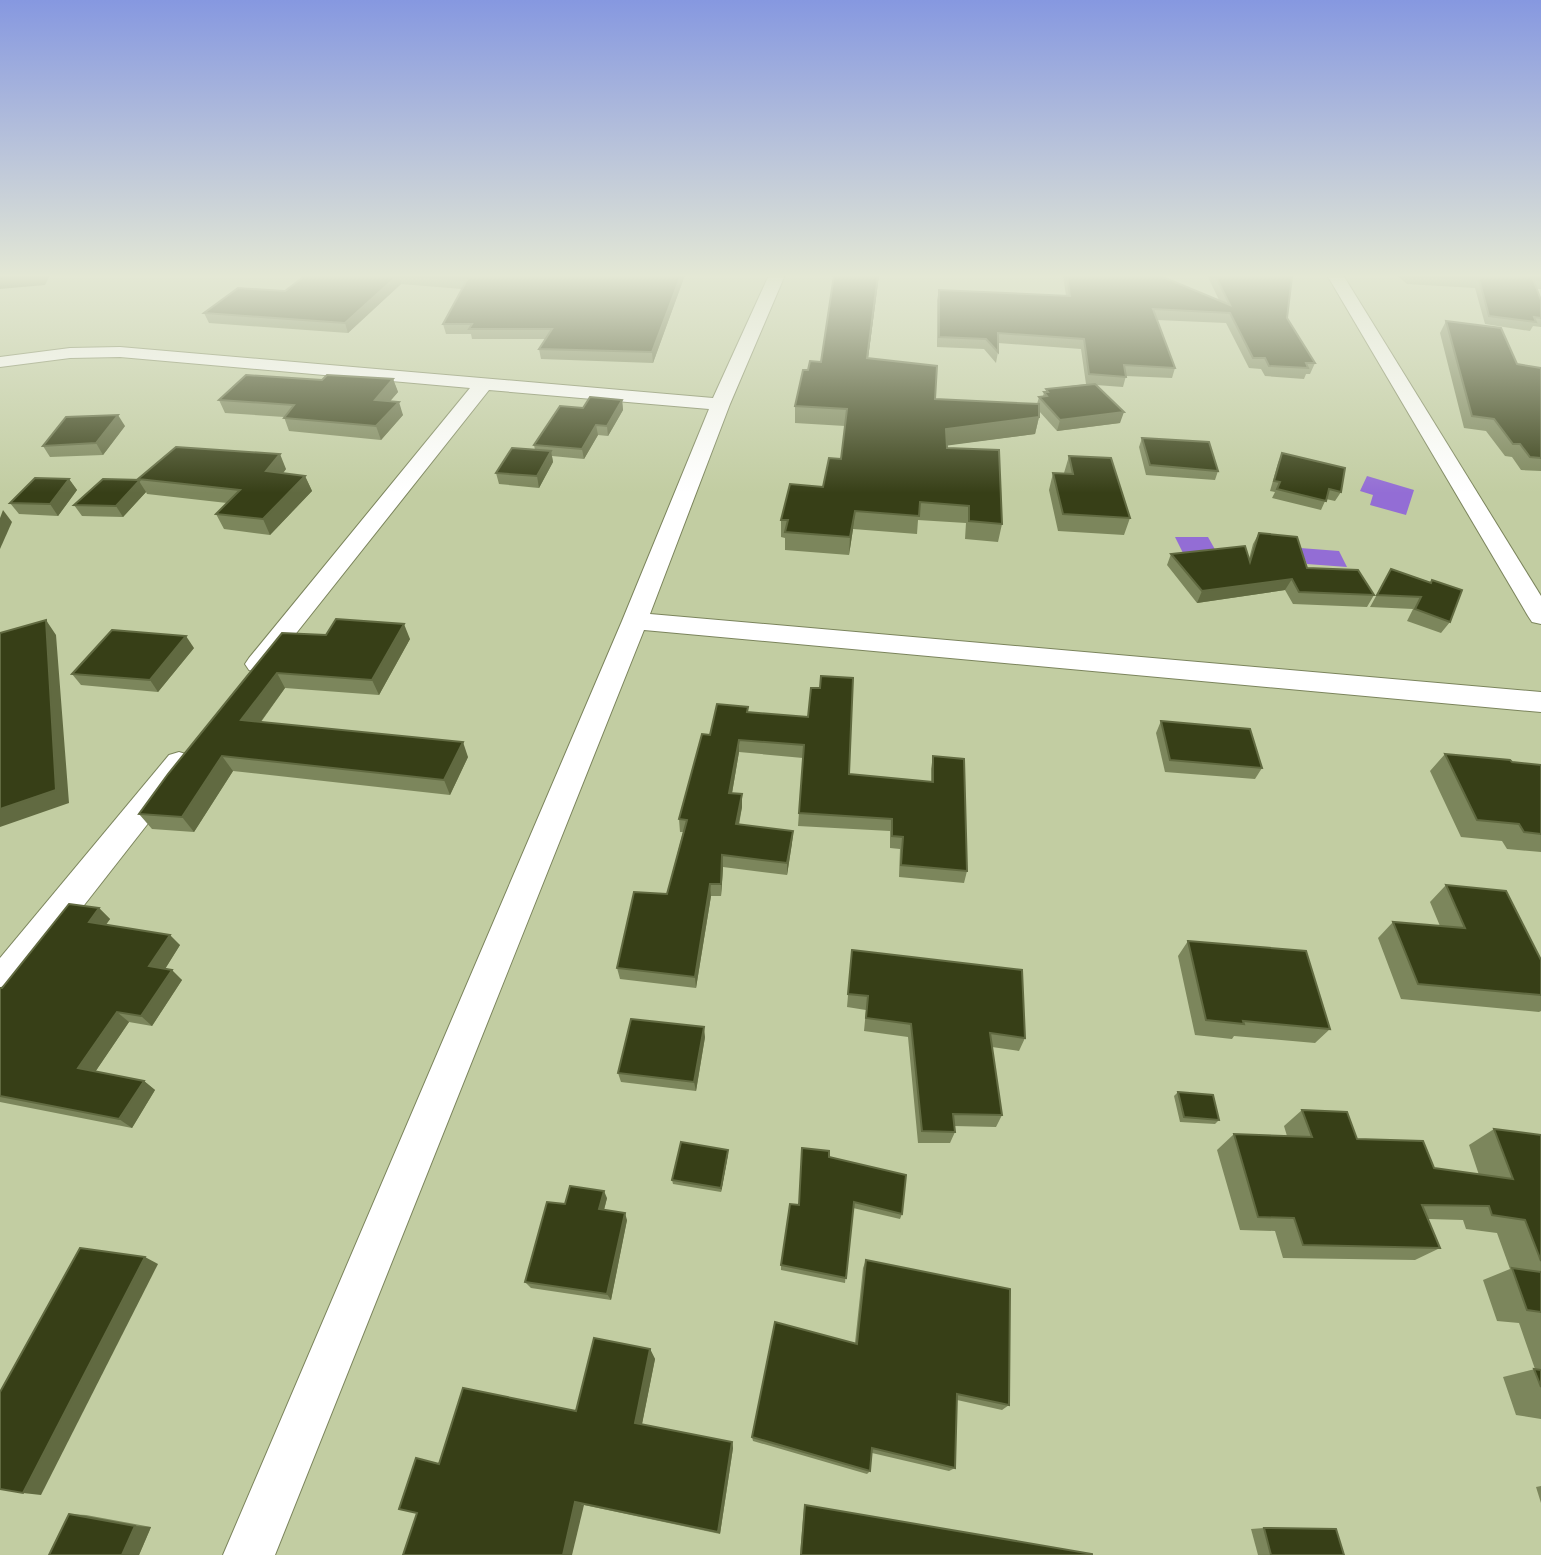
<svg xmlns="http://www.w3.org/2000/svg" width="1541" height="1555" viewBox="0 0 1541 1555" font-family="Arial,sans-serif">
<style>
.water{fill:#936dd5}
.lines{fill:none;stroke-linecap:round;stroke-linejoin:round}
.minor-casing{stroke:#7b845c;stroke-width:2}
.minor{fill:#fff;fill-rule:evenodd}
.wall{fill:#7c865c}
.shaded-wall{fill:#616a41}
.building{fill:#373f17;stroke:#616a41;stroke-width:2}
</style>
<rect width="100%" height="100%" fill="#c2cda2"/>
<g class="water">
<polygon points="1367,476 1414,490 1406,515 1370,505 1373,495 1360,491"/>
<polygon points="1175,537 1208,537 1217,553 1183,553"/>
<polygon points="1300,548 1339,551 1347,567 1307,564"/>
</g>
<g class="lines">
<g class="minor-casing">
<g id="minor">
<polygon points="769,275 785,275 730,404 650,614 1541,692 1541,712 644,630 275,1555 223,1555 622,621 709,409 489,390 267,670 258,673 249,670 245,664 249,658 470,388 120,357 70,358 0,367 0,357 70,348 120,347 713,398"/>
<polygon points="1327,275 1343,275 1541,596 1541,624 1532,622 1528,616"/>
<polygon points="179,752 189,755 194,763 189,771 13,996 0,1001 0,958 169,755"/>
</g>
</g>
<use href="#minor" class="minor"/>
</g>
<g class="wall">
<polygon points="306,275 685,275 653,363 541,359 539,349 546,339 472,339 471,334 446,334 443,324 462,289 401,284 348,333 209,323 204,313 285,291"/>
<polygon points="834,275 879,275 868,358 935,399 1037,404 1039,397 1043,396 1044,392 1046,392 1046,389 1086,384 1081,349 998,343 998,352 996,363 984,349 937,347 937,300 939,290 1066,296 1063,275 1158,275 1219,300 1207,275 1291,275 1287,318 1315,363 1310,374 1306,374 1304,379 1265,376 1261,369 1249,368 1226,323 1157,320 1175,368 1172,378 1126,376 1123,387 1096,385 1120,423 1057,431 1039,411 1039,417 1035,434 947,445 947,448 1002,524 998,542 965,539 966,523 918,520 917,534 853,529 849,555 785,550 785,538 781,537 781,520 823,487 841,459 845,426 795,423 795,406 808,370 821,362"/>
<polygon points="1396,275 1541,275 1541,289 1537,289 1541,300 1541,327 1533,326 1530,331 1485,324 1475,288 1407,284"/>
<polygon points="1446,321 1517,364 1541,368 1541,471 1521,470 1512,457 1505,456 1486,431 1464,428 1440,333"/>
<polygon points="393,379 398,392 390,401 403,415 381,440 289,431 284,417 225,413 219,400 322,380"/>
<polygon points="622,400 623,410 608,436 598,435 584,459 552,456 553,462 539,488 499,484 496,473 535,450 534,445"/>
<polygon points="125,426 103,455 50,457 43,446"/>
<polygon points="1142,438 1218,471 1215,480 1146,475 1139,447"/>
<polygon points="1282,453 1341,492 1335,501 1326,499 1321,510 1272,498 1275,492 1270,491 1278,463"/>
<polygon points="1069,456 1130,518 1124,535 1058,531 1049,490 1053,473 1064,473"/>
<polygon points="286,469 283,473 305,476 312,491 270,535 224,529 216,514 227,503 147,494 146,492 123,517 82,516 74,505 139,480 138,479"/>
<polygon points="69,479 77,490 58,516 19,514 10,503"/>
<polygon points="1259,533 1307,568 1374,595 1367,607 1293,604 1285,590 1197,603 1167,565 1171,554 1249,559 1253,544"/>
<polygon points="1391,569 1430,582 1432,580 1450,622 1441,633 1407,621 1413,609 1370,607"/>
<polygon points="282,633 410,639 379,695 285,688 261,722 468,757 450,795 233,771 194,832 152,829 139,814"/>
<polygon points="194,648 158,692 81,685 72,674"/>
<polygon points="748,712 808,717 849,774 931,782 931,769 933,756 967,871 964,883 899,877 900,849 890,848 890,831 798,826 803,758 739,752 732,793 742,794 742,807 739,825 793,831 792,843 787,875 723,867 721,896 711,896 696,988 620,979 617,968 667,894 683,832 680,832 679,819"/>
<polygon points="1161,721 1262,768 1255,779 1165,772 1156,733"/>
<polygon points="1445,754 1541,765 1541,852 1507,849 1502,841 1461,837 1430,771"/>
<polygon points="1446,885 1541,960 1541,1011 1539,1012 1401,999 1378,938 1393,922 1440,926 1430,902"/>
<polygon points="99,908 110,919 106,925 180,945 165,969 182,980 152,1026 129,1022 95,1072 144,1081 155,1090 132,1128 0,1102 0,988"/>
<polygon points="1188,941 1330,1029 1315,1043 1234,1036 1232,1039 1195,1035 1178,956"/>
<polygon points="852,950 1025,1038 1019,1051 992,1047 1002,1115 996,1127 954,1126 955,1132 950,1143 918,1143 908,1037 864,1031 866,1010 847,1007"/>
<polygon points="705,1037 696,1091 621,1082 618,1073"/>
<polygon points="1178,1092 1219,1120 1215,1124 1180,1122 1174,1096"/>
<polygon points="1302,1110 1357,1139 1434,1168 1479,1175 1469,1145 1494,1129 1541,1135 1541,1419 1516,1415 1503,1377 1535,1369 1519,1323 1497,1321 1483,1280 1510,1269 1497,1233 1466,1229 1463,1220 1428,1219 1440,1248 1415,1260 1283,1258 1275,1231 1240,1230 1217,1150 1234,1134 1287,1136 1284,1126"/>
<polygon points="728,1154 721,1192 673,1184 672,1180"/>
<polygon points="829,1157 902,1214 900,1219 853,1208 845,1283 781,1270 781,1265 799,1205"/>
<polygon points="607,1198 604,1210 627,1220 611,1300 531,1288 525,1282 565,1204"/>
<polygon points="866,1260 1009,1405 1002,1410 957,1400 955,1468 949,1471 872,1453 870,1471 867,1474 753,1441 752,1437 855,1343 863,1268"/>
<polygon points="650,1349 655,1359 642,1424 732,1442 733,1448 720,1534 584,1505 439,1464 576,1411"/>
<polygon points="1541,1486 1541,1503 1536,1487"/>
<polygon points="805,1505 1092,1555 800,1555 804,1508"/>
<polygon points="69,1514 86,1515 151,1527 139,1555"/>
<polygon points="1264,1528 1344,1555 1258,1555 1251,1529"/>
</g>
<g class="shaded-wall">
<polygon points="40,275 50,275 45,285 0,289 0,280"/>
<polygon points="399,275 401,284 348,333 345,323"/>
<polygon points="681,275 685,275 653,363 652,352"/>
<polygon points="878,275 879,275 866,374 867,358"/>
<polygon points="393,379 398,392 380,413 375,400"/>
<polygon points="622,400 623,410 608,436 607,426"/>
<polygon points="399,402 403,415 381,440 376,426"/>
<polygon points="1124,412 1120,423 1057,431 1060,420"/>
<polygon points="118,415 125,426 103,455 96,443"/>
<polygon points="1039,417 1035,434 944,446 946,429"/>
<polygon points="596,425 598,435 584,459 582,449"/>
<polygon points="551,451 553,462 539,488 537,476"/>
<polygon points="280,454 286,469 273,486 266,471"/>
<polygon points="305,476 312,491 270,535 263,519"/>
<polygon points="69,479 77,490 58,516 50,504"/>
<polygon points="139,481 146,492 123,517 116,506"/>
<polygon points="3,510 12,522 0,549 0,518"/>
<polygon points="855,511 853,529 849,555 850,537"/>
<polygon points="1292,579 1285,590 1197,603 1202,591"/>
<polygon points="46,620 56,635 69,803 0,827 0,809 49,694"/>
<polygon points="404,624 410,639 379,695 372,680"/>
<polygon points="186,636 194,648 158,692 150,680"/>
<polygon points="277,673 285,688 251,735 241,720"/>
<polygon points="739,740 739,752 730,805 729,793"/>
<polygon points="463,742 468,757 450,795 444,780"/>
<polygon points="222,756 233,771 194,832 182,817"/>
<polygon points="742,794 742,807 736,837 736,824"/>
<polygon points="793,831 792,843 787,875 787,863"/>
<polygon points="722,855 723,867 721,896 721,884"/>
<polygon points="710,884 711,896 696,988 695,977"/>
<polygon points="99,908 110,919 100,932 89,922"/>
<polygon points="170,935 180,945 160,977 149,966"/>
<polygon points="172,970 182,980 152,1026 141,1016"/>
<polygon points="117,1012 129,1022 91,1078 78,1068"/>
<polygon points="704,1027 705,1037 696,1091 694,1082"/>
<polygon points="144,1081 155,1090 132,1128 119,1119"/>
<polygon points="728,1150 728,1154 721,1192 721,1188"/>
<polygon points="604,1191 607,1198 602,1217 599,1209"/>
<polygon points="625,1213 627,1220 611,1300 607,1294"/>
<polygon points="145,1257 158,1264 41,1495 23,1493"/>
<polygon points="650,1349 655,1359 641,1429 635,1423"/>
<polygon points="732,1442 733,1448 720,1534 718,1532"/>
<polygon points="575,1502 584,1505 572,1555 563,1555"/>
<polygon points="135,1526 151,1527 139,1555 122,1555"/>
</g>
<g class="building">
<polygon points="0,275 40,275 0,280"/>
<polygon points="306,275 398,275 345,323 204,313 238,288 285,291"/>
<polygon points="402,275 681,275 652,352 539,349 552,329 469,329 472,324 443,324 467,280"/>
<polygon points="834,275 878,275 867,358 937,366 935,399 1039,404 1039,417 946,429 947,448 999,450 1002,524 969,521 969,506 920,502 919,516 855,511 850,537 785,532 788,520 781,520 790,484 823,487 829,458 841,459 847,409 795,406 803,370 808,370 810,361 821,362"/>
<polygon points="1067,275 1158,275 1230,305 1215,275 1291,275 1292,277 1287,318 1315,363 1306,363 1308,368 1269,366 1265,358 1253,358 1230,313 1153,309 1175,368 1124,365 1126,377 1089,374 1084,339 998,333 998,352 986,339 939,337 939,290 1070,296"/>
<polygon points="1410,275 1541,275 1541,280 1533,279 1541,300 1541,318 1534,317 1536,322 1489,316 1479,279 1411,276"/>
<polygon points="1446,321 1501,328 1517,364 1541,368 1541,458 1530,457 1520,444 1513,444 1494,419 1472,416"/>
<polygon points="246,375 322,380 327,375 393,379 375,400 399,402 376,426 284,418 294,405 219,400"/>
<polygon points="1095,384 1124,412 1060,420 1039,397 1047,396 1044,392 1048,392 1046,389"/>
<polygon points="590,397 622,400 607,426 596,425 582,449 534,445 560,406 583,408"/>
<polygon points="118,415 96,443 43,446 66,417"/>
<polygon points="1142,438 1209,442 1218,471 1150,465"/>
<polygon points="176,447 280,454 266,471 305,476 263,519 216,514 240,490 138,479"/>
<polygon points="512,448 551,451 537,476 496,473"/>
<polygon points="1282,453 1345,468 1341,492 1329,489 1326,501 1277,489 1280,482 1274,481"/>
<polygon points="1069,456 1111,458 1130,518 1063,514 1053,473 1073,474"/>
<polygon points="35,478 69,479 50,504 10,503"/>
<polygon points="103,479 140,480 116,506 74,505"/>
<polygon points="1259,533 1297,537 1307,568 1358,570 1374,595 1299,592 1292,579 1202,591 1171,554 1245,546 1250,562"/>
<polygon points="1391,569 1431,583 1432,580 1462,590 1450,622 1415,609 1421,597 1377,595"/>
<polygon points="336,619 404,624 372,680 277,673 241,720 463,742 444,780 222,756 182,817 139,814 168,774 282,633 326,635"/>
<polygon points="46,620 56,790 0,809 0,633"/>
<polygon points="112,630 186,636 150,680 72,674"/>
<polygon points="821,676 853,678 849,774 933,782 933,756 964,759 967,871 901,865 903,837 892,836 892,819 799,813 804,745 739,740 729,793 742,794 736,824 793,831 787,863 722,855 721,884 710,884 695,977 617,968 634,892 667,894 687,820 679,819 702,734 710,735 717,704 748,707 747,712 808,717 811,688 820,688"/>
<polygon points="1161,721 1250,729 1262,768 1170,760"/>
<polygon points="1445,754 1510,760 1512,762 1541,765 1541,834 1524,832 1519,824 1477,820"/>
<polygon points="1446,885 1506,891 1541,960 1541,995 1418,984 1393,922 1465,928"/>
<polygon points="69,904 99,908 89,922 170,935 149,966 172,970 141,1016 117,1012 78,1068 144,1081 119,1119 0,1096 0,988 2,988"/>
<polygon points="1188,941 1306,951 1330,1029 1243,1021 1244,1024 1206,1020"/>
<polygon points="852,950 1022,970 1025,1038 990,1033 1002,1115 953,1114 955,1132 922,1131 911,1024 866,1018 868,996 848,994"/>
<polygon points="631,1019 704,1027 694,1082 618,1073"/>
<polygon points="1178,1092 1213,1095 1219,1120 1184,1117"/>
<polygon points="1302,1110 1347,1112 1357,1139 1423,1141 1434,1168 1513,1179 1494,1129 1541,1135 1541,1261 1525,1220 1492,1215 1489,1206 1422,1205 1440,1248 1303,1245 1294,1218 1258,1217 1234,1134 1312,1137"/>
<polygon points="681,1142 728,1150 721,1188 672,1180"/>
<polygon points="802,1148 829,1151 829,1157 906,1175 902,1214 854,1202 846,1278 781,1265 790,1204 799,1205"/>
<polygon points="570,1186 604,1191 599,1209 625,1213 607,1294 525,1282 547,1202 565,1204"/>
<polygon points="80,1248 145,1257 23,1493 0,1489 0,1392"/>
<polygon points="866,1260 1010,1289 1009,1405 957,1394 955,1468 872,1448 870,1471 752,1437 775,1322 857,1344"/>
<polygon points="1512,1268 1541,1272 1541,1312 1527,1310"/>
<polygon points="594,1338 650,1349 635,1423 732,1442 718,1532 575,1502 563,1555 403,1555 417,1513 399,1509 416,1458 439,1464 463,1388 576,1411"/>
<polygon points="1534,1369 1541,1370 1541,1387"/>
<polygon points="805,1505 1092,1554 1092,1555 801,1555"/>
<polygon points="69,1514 135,1526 122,1555 49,1555"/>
<polygon points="1264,1528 1336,1529 1344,1555 1271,1555"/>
</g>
<linearGradient id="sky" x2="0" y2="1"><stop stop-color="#8698e0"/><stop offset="0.56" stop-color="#e4e8d5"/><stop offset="1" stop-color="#e4e8d5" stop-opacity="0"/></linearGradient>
<rect width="1541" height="493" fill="url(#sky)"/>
</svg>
